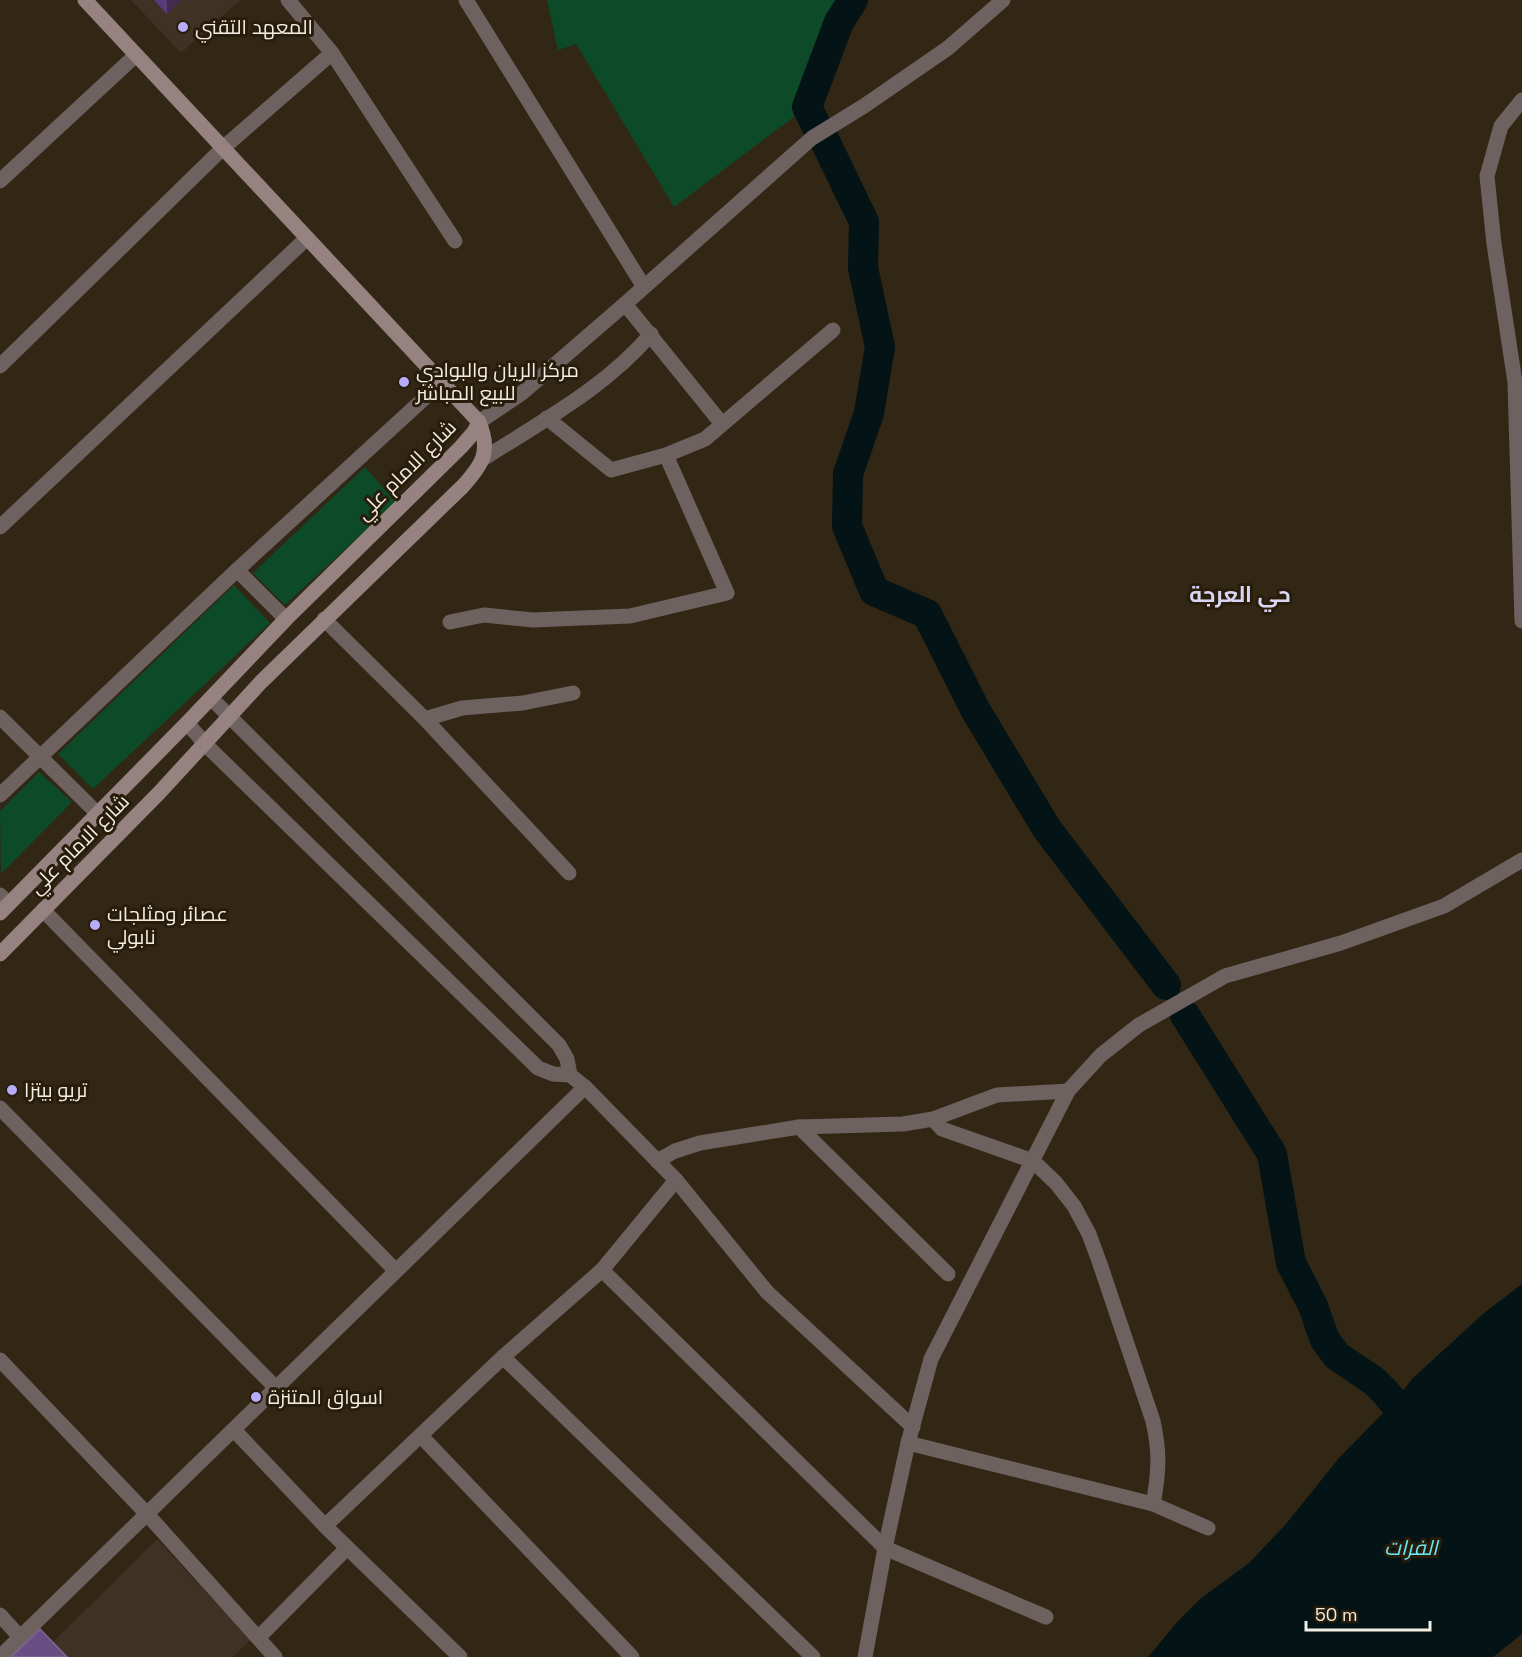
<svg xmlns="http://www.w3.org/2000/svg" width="1522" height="1657" viewBox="0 0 1522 1657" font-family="'Space Grotesk',Cairo,sans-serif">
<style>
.education{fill:#3f3124}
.green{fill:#0d4a28}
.water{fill:#041315}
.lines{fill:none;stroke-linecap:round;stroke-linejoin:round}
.river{stroke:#041315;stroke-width:30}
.street{stroke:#6e6261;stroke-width:15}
.secondary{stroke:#958281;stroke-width:15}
.wall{fill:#583b78}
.shaded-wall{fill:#422b4c}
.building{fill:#694e83;stroke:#7e6792;stroke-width:1.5}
.poi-dot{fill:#b6acf8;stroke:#281d0b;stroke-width:2}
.labels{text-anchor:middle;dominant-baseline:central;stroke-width:6;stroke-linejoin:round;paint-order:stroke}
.poi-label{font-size:20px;fill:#f4ede1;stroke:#281d0b;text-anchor:start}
.street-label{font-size:20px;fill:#f4ede1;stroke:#281d0b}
.water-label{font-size:21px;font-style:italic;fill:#69e7f8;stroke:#281d0b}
.quarter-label{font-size:22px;font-weight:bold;fill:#d9d6f3;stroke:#281d0b}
</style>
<rect width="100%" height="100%" fill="#322715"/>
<g class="education">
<polygon points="131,0 240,0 181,53"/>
<polygon points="157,1539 250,1640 233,1657 43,1657 40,1655"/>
</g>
<g class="green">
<polygon points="547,0 853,0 839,22 807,107 674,207 576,44 558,50"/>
<polygon points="365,467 396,502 285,605 253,573"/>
<polygon points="234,585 270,623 93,789 58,754"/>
<polygon points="39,772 72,802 1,874 0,811"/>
</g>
<polygon class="water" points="1522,1284 1522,1634 1493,1657 1148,1657 1178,1621 1200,1599 1249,1563 1286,1524 1339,1458 1393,1403 1413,1378 1484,1313"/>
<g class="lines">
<g class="river">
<polyline points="818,129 807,107 839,22 853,0"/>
<polyline points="824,139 864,222 863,268 880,347 869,413 848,474 847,526 874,591 927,614 976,711 1047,829 1166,985"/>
<polyline points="1185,1015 1272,1154 1291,1263 1313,1306 1325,1340 1337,1356 1374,1381 1386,1393 1420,1435"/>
</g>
<g class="street">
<polyline points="288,0 332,53 455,241"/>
<polyline points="466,0 644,287"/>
<polyline points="1522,100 1501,126 1487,176 1494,244 1515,382 1522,621"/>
<polyline points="0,181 136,55"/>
<polyline points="625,304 722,424"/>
<polyline points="0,366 223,148 332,53"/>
<polyline points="547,418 611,470 666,455 705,439 833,330"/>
<polyline points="479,422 522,393 625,304 812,138 864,106 948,48 1003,0"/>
<path d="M483 459C542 421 605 388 651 334"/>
<polyline points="0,527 307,238"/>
<polyline points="237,570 286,619"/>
<polyline points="324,619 425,719 569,873"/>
<polyline points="450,622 484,615 533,620 630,616 727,593 666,455"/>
<polyline points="211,698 559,1045 567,1059 570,1075"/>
<polyline points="0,717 98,814"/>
<polyline points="425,719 462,708 523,703 573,693"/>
<polyline points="187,723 208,747 538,1068 553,1074 570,1075 585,1087 676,1180 767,1292 913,1427"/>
<polyline points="0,795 237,570 442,382"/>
<polyline points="0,895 9,904"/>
<polyline points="43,910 396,1271"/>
<polyline points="0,1108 276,1388"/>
<path d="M933 1119 942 1129 1033 1161 1056 1183 1074 1206 1089 1234 1100 1264 1153 1421C1160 1452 1159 1473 1153 1504"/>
<polyline points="799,1127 948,1274"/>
<polyline points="657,1161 675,1151 700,1143 799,1127 903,1124 933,1119 997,1095 1068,1091"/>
<polyline points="602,1270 885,1548 1046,1617"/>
<polyline points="503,1357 813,1657"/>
<polyline points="0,1360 147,1514 275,1657"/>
<polyline points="234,1430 325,1526 460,1657"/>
<polyline points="421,1436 632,1657"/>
<polyline points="908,1443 1153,1504 1208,1528"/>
<polyline points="325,1526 503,1357 602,1270 676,1180"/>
<polyline points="0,1615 20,1637"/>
<polyline points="258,1638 347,1548"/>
<polyline points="0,1657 585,1087"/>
<polyline points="865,1657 885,1548 908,1443 931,1359 1068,1091 1101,1055 1139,1025 1225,976 1341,943 1444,906 1522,860"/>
</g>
<g class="secondary">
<polyline points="0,913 187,723 286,619 461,447 474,432 479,422"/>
<path d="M0 954 159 793 261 682 463 486C483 464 491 451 479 422L85 0"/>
</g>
</g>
<polygon class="wall" points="154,0 182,0 167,14"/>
<polygon class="shaded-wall" points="167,0 182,0 167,14"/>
<polygon class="building" points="40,1629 67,1657 11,1657"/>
<g class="poi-dot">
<circle cx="183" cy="27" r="6"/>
<circle cx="404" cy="382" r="6"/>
<circle cx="95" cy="925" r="6"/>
<circle cx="12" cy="1090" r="6"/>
<circle cx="256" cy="1397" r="6"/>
</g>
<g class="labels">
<g class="poi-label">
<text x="195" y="27">المعهد التقني</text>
<text x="416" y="370">مركز الريان والبوادي<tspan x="416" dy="23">للبيع المباشر</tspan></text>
<text x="107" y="914">عصائر ومثلجات<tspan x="107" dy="23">نابولي</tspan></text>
<text x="24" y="1090">تريو بيتزا</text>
<text x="268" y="1397">اسواق المتنزة</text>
</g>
<g class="street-label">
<text transform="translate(406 470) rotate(-45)">شارع الامام علي</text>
<text transform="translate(79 844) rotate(-45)">شارع الامام علي</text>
</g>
<g class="water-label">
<text x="1411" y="1547">الفرات</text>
</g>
<g class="quarter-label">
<text x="1240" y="594">حي العرجة</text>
</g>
</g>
<path d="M1306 1621v9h124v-9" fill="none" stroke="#f4ede1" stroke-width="3"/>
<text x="1315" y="1621" font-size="18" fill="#f4ede1" stroke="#281d0b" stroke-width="4.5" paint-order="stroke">50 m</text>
</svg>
